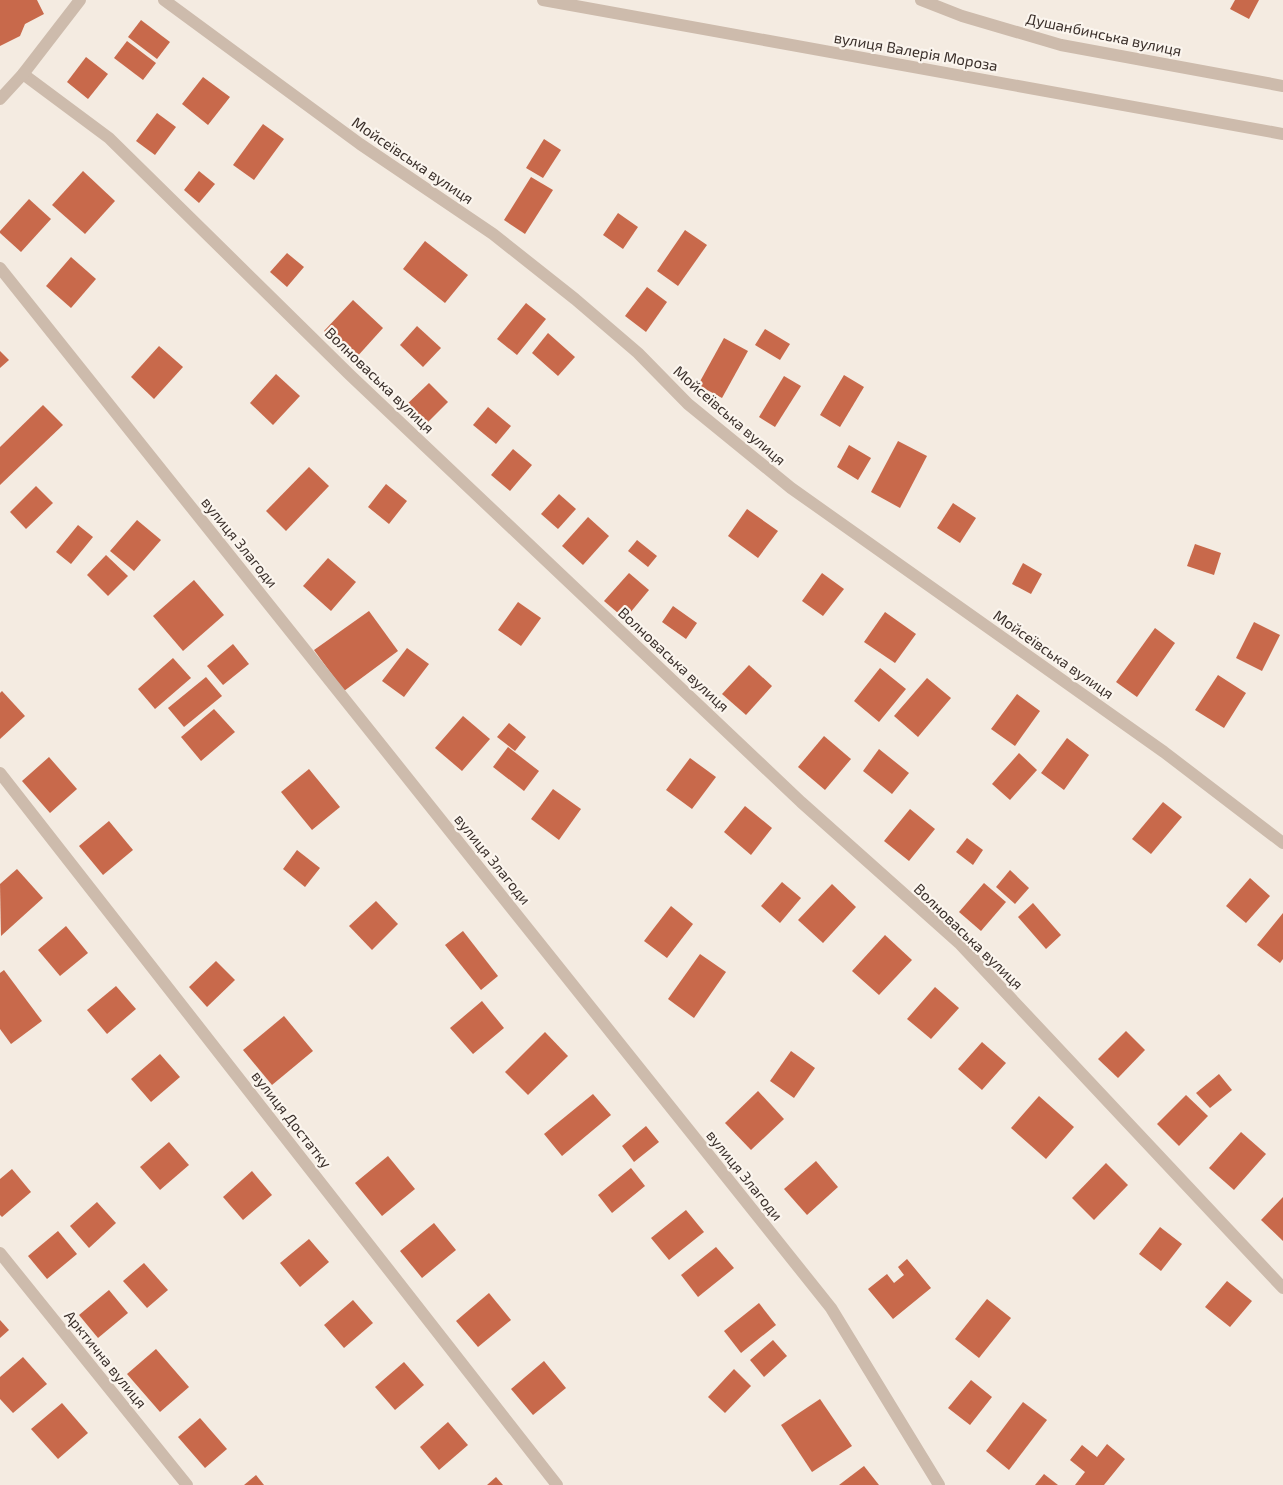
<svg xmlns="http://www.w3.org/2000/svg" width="1283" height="1485" viewBox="0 0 1283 1485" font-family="'Exo 2',sans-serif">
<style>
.building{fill:#c8694b}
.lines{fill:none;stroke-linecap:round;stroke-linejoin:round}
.minor{stroke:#cdbbac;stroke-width:12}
.labels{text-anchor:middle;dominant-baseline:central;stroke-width:4.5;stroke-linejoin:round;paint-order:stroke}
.street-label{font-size:15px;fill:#3b302b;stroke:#fbf5ee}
</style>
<rect width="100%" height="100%" fill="#f4ebe1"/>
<g class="building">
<polygon points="0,0 37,0 44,14 25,24 20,36 0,46"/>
<polygon points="1235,0 1259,0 1249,19 1230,9"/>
<polygon points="141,20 170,42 157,59 128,37"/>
<polygon points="127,41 156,63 143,80 114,58"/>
<polygon points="86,57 108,74 88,99 67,82"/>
<polygon points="203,77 230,97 208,125 182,104"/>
<polygon points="157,113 176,127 155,155 136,141"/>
<polygon points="263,124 284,139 254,180 233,165"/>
<polygon points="544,139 561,150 543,178 526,168"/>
<polygon points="83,171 115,201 85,234 52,205"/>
<polygon points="199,171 215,184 199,203 184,190"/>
<polygon points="531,177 553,190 525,234 504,220"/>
<polygon points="29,199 51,219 21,252 0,233 0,231"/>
<polygon points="618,213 638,227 623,249 603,235"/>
<polygon points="685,230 707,245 678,286 657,271"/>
<polygon points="425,241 468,275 445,303 403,269"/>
<polygon points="287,253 304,267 287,287 270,272"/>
<polygon points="71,257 96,279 71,308 46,286"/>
<polygon points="647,287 667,302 646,332 625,316"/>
<polygon points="353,300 383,328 355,359 324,331"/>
<polygon points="526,303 546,319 517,355 497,339"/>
<polygon points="417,326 441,348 423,367 400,345"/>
<polygon points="765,329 790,344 780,360 755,345"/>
<polygon points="548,333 575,357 558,376 532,353"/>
<polygon points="724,338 748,351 722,398 698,385"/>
<polygon points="159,346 183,367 154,399 131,377"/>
<polygon points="0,351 9,360 0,368"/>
<polygon points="276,374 300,396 273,425 250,403"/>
<polygon points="844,375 864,387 840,427 820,415"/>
<polygon points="784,376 801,386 775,427 759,417"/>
<polygon points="429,383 448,402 423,427 404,407"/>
<polygon points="43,405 63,425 0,485 0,447"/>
<polygon points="488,407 511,426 496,444 473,425"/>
<polygon points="898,441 927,456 900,508 871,492"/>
<polygon points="849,445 871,458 858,480 837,467"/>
<polygon points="513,449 532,465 510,491 491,475"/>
<polygon points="309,467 329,486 286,531 266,511"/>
<polygon points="386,484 407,501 389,524 368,507"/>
<polygon points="36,486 53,503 26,529 10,512"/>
<polygon points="559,494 576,509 558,529 541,514"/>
<polygon points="953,503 976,518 960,543 937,528"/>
<polygon points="747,509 778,531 758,558 728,536"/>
<polygon points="588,517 609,536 583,565 562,546"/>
<polygon points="137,520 161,540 134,571 110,551"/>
<polygon points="78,525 93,537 71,564 56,552"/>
<polygon points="637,540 657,556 648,567 628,551"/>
<polygon points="1195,544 1221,553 1214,575 1187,566"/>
<polygon points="106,555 128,576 108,596 87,575"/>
<polygon points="328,558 356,582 331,611 303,586"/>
<polygon points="1023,563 1042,574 1031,594 1012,584"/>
<polygon points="629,573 649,590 625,619 604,601"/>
<polygon points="822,573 844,589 823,616 802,601"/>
<polygon points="194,580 224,615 183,651 153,616"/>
<polygon points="518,602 541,618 521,646 498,630"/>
<polygon points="673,606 697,623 686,639 662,622"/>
<polygon points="369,611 398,651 344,691 314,650"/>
<polygon points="885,612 916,634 895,663 864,642"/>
<polygon points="1254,622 1280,635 1262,671 1236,658"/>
<polygon points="1155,628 1175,643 1137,697 1116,682"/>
<polygon points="233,644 249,664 223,685 207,666"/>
<polygon points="407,648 429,664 404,697 382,681"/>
<polygon points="173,658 191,678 155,709 138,689"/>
<polygon points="749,665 772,686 746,715 722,694"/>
<polygon points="880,668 906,689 879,722 854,701"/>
<polygon points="1218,675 1246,693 1224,728 1195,710"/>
<polygon points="206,677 222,696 184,727 168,708"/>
<polygon points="927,678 951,698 918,737 894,716"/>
<polygon points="2,691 25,716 0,739 0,693"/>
<polygon points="1017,694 1040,711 1015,746 991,729"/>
<polygon points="214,709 235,732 201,761 181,737"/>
<polygon points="463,716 490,739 462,771 435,748"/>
<polygon points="509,723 526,737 515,751 497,737"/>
<polygon points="824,736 851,759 825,790 798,767"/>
<polygon points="1067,738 1089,755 1064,790 1041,773"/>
<polygon points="508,747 539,771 524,791 493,767"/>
<polygon points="879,749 909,773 892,794 863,771"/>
<polygon points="1019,753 1037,770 1010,800 992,784"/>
<polygon points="49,757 77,789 50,813 22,781"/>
<polygon points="690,758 716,777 692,809 666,790"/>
<polygon points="309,769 340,807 312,830 281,792"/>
<polygon points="553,789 581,809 559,840 531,819"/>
<polygon points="1163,802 1182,817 1151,854 1132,839"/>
<polygon points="745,806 772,828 751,855 724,832"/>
<polygon points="910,809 935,829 909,861 884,841"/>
<polygon points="109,821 133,850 103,875 79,846"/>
<polygon points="967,838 983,850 973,865 956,852"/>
<polygon points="297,850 320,868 305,887 283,869"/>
<polygon points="17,869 43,898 1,936 0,884"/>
<polygon points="1010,870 1029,888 1015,904 996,887"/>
<polygon points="1250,878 1270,896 1246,923 1226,906"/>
<polygon points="782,882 801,898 780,923 761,906"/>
<polygon points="984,883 1006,902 981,931 959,912"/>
<polygon points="832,884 856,907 823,943 798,920"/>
<polygon points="376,901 398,924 372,950 349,926"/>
<polygon points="1033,903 1061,935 1046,949 1018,917"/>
<polygon points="671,906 693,924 667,958 644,941"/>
<polygon points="1283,913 1283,959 1280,963 1257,945"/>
<polygon points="66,926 88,953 60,976 38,950"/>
<polygon points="463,931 498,976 481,990 445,945"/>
<polygon points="885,935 912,960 879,995 852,971"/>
<polygon points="700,954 726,972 694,1018 668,999"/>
<polygon points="216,961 235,980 207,1007 189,987"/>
<polygon points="4,970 42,1021 11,1044 0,1029 0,973"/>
<polygon points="116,986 136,1009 107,1034 87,1010"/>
<polygon points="935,987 959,1008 931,1039 907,1019"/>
<polygon points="482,1001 504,1028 473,1054 450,1028"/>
<polygon points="284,1016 313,1051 272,1085 243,1050"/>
<polygon points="1126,1031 1145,1050 1118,1078 1098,1059"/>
<polygon points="545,1032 568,1056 528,1095 505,1072"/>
<polygon points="982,1042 1006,1063 982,1090 958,1069"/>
<polygon points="791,1051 815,1068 794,1098 770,1081"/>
<polygon points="160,1054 180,1077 151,1102 131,1079"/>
<polygon points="1219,1074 1232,1090 1210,1108 1196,1093"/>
<polygon points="758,1091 784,1119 751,1150 725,1123"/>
<polygon points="593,1094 611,1115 562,1156 544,1134"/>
<polygon points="1186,1095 1208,1116 1179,1146 1157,1124"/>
<polygon points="1039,1096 1074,1127 1046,1159 1011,1128"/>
<polygon points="646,1126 659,1142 634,1162 622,1146"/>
<polygon points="1241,1132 1266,1154 1234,1190 1209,1168"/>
<polygon points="169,1142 189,1165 160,1190 140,1167"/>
<polygon points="388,1156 415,1189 382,1216 355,1183"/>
<polygon points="816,1161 838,1187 807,1215 784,1189"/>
<polygon points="1106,1163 1128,1185 1094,1220 1072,1198"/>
<polygon points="631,1168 645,1186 612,1213 598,1195"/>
<polygon points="12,1169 31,1192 2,1217 0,1215 0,1179"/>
<polygon points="252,1171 272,1195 243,1220 223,1197"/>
<polygon points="1283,1197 1283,1241 1261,1220"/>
<polygon points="97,1202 116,1223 89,1248 70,1226"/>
<polygon points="686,1210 704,1232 669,1260 651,1238"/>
<polygon points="434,1223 456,1250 422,1278 400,1251"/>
<polygon points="1160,1227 1182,1244 1161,1271 1139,1254"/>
<polygon points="58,1231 77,1254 47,1279 28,1256"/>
<polygon points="309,1239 329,1262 300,1287 280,1263"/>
<polygon points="716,1247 734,1268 698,1297 681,1275"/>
<polygon points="907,1259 931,1288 893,1319 868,1289 887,1274 894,1283 904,1275 898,1267"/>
<polygon points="144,1263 168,1290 147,1308 123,1281"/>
<polygon points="1227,1281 1252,1301 1230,1327 1205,1307"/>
<polygon points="109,1290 128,1313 98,1338 79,1315"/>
<polygon points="489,1293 511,1320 478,1347 456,1321"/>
<polygon points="987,1299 1011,1318 979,1358 955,1339"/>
<polygon points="353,1300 373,1323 344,1348 324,1325"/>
<polygon points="759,1303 776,1325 741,1353 724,1331"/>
<polygon points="0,1320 9,1330 0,1338"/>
<polygon points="773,1340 787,1356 764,1377 750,1360"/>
<polygon points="156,1349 189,1387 160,1412 127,1374"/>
<polygon points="23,1357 47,1384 13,1413 0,1399 0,1377"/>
<polygon points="544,1361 566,1388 533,1415 511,1389"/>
<polygon points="404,1362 424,1385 395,1410 375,1387"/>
<polygon points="734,1369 751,1386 725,1413 708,1397"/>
<polygon points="971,1380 992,1397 970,1425 948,1408"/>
<polygon points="820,1399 852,1446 812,1472 781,1425"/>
<polygon points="1023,1402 1047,1420 1009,1470 986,1451"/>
<polygon points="62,1403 88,1433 58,1459 31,1429"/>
<polygon points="200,1418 227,1449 205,1468 178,1437"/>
<polygon points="448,1422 468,1445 439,1470 420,1447"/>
<polygon points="1107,1444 1125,1459 1104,1485 1075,1485 1085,1472 1070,1460 1082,1445 1097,1457"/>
<polygon points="864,1466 879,1485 839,1485"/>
<polygon points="1044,1474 1058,1485 1035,1485"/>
<polygon points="256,1475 264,1485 244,1485"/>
<polygon points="496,1477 503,1485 487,1485"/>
</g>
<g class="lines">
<g class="minor">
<polyline points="164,0 360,144 493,234 575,299 638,353 688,404 791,488 1164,752 1283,843"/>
<polyline points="543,0 1283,134"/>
<polyline points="921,0 962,16 1061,45 1283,86"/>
<polyline points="23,74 109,138 350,375 801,802 959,943 1283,1288"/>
<polyline points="0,99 23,74 80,0"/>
<polyline points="0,268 831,1308 939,1485"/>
<polyline points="0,773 557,1485"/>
<polyline points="0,1253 187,1485"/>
</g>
</g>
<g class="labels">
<g class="street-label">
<text transform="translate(1104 34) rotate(12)">Душанбинська вулиця</text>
<text transform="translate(916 51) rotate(10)">вулиця Валерія Мороза</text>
<text transform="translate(413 160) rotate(34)">Мойсеївська вулиця</text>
<text transform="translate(380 380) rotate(44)">Волноваська вулиця</text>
<text transform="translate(730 415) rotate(41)">Мойсеївська вулиця</text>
<text transform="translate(240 542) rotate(51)">вулиця Злагоди</text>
<text transform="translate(1054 654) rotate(35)">Мойсеївська вулиця</text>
<text transform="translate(674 659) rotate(43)">Волноваська вулиця</text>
<text transform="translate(493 859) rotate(51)">вулиця Злагоди</text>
<text transform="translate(969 936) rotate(44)">Волноваська вулиця</text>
<text transform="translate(292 1119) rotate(52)">вулиця Достатку</text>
<text transform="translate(745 1175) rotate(51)">вулиця Злагоди</text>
<text transform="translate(106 1359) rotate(51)">Арктична вулиця</text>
</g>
</g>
</svg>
